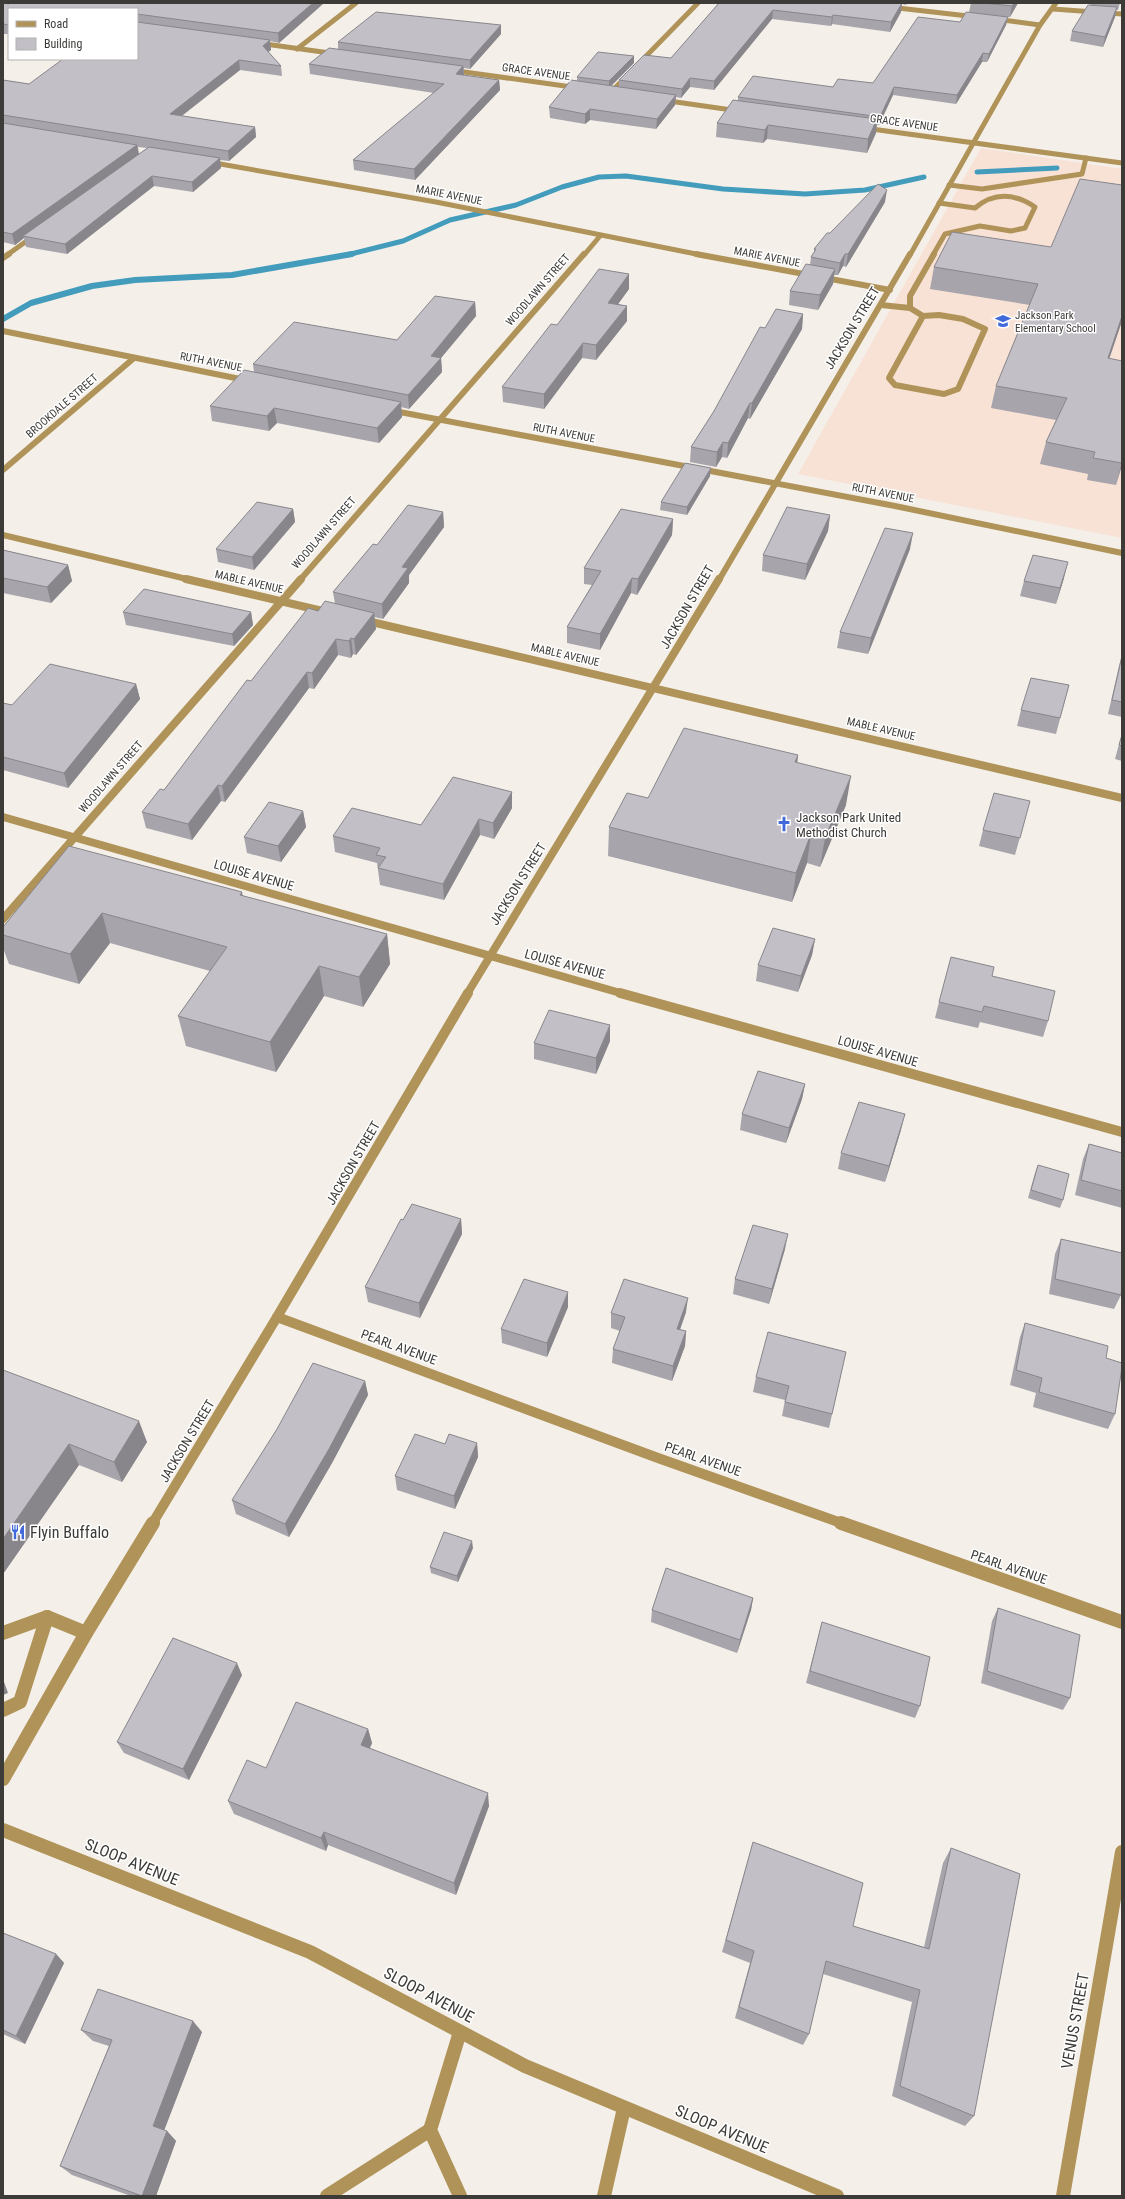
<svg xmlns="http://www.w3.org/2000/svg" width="1125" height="2199" viewBox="0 0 1125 2199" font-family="'Roboto Condensed',sans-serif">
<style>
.education{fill:#f8e1d5}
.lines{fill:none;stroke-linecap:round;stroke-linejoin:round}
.stream-far1{stroke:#439cbc;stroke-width:5}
.stream{stroke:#439cbc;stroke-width:6}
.minor-far4{stroke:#b09358;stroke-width:5}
.minor-far3{stroke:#b09358;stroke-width:6}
.minor-far2{stroke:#b09358;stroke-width:8}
.minor-far1{stroke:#b09358;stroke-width:10}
.minor{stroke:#b09358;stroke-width:14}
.wall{fill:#a7a4ab;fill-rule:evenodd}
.shaded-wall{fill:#88868b}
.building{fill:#c2bfc7;stroke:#88868b}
.labels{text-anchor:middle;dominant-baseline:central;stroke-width:3;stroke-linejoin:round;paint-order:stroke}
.far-street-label{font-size:11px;fill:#3c3b38;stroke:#fff}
.far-poi-label{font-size:11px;fill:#3c3b38;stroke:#fff;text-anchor:start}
.street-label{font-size:13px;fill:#3c3b38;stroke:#fff}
.poi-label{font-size:13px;fill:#3c3b38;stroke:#fff;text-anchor:start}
.near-poi-label{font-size:16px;fill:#3c3b38;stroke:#fff;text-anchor:start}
.near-street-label{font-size:16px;fill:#3c3b38;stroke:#fff}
</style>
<rect width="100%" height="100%" fill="#f4f0e9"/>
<polygon class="education" points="981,148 1122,169 1122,538 798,474"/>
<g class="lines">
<g class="stream-far1">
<polyline points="977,172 1057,168"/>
<polyline points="347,255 403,241 450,220 516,205 562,187 599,177 626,176 723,189 805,194 865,190 924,177"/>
</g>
<polyline class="stream" points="3,319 31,303 92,286 135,280 232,275 352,254"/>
<g class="minor-far4">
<polyline points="889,7 977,17"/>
<polyline points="1053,9 1122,14"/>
<polyline points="995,19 1040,25"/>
<polyline points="258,43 337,54"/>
<polyline points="297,49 356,3"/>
<polyline points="450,70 579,88"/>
<polyline points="610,93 698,3"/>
<polyline points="662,100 739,111"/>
<polyline points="864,128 1122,163"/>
<polyline points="209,162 436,202 701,255"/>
<polyline points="949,185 982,189 1082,174 1086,158"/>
<polyline points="7,255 35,235"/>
<polyline points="584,255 600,236"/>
<polyline points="910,255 1040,25 1056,3"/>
<path d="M933 255 945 234 980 226 1011 231 1025 228 1035 207C1014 193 994 192 975 208L939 203"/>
</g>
<g class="minor-far3">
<polyline points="696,254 890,290"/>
<polyline points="3,258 9,254"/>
<polyline points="881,305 910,308 923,316"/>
<polyline points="910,308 910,296 934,254"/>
<polygon points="939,315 963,319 985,329 958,389 944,394 895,385 889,378 923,316"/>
<polyline points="3,331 250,381"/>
<polyline points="389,410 895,506 1122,553"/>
<polyline points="3,470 134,358"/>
<polyline points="3,535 191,580"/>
<polyline points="300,580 584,254"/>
<polyline points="719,580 910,254"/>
</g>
<g class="minor-far2">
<polyline points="186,579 331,613"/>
<polyline points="363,620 1122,798"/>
<polyline points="3,817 624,994"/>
<polyline points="3,919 301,579"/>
<polyline points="467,994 719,579"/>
</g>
<g class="minor-far1">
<polyline points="620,993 1122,1132"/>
<polyline points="277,1317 658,1458 844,1524"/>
<polyline points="152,1524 277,1317 468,993"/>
</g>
<g class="minor">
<polyline points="841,1523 1122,1622"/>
<polyline points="3,1633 47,1617 86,1633"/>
<polyline points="3,1710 20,1702 47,1617"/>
<polyline points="3,1779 86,1633 153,1523"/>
<polyline points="3,1830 310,1952 525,2066 837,2196"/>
<polyline points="460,2032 430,2130 460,2196"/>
<polyline points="327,2196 430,2130"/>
<polyline points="604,2196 624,2108"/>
<polyline points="1063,2196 1122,1852"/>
</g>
</g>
<g class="wall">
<path d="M3 3H324L279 43 270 41 271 50 268 52 281 66 282 76 240 70 182 116 255 127 256 137 229 161 220 160 221 168 193 192 154 186 67 254 26 247 24 238 15 245 3 242V80L29 84 137 59V9H9V34H3ZM138 147 147 148 139 154Z"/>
<polygon points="719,3 907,3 906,5 902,4 901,12 890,32 832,24 831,26 772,19 714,90 690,87 681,98 676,97 675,105 656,129 590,120 585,124 550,118 549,107 577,81 577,77 634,63 611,86 619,87 619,80 671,58"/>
<polygon points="971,3 1018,3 1010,17 1008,17 1006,25 987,62 982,62 956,104 893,95 879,125 877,125 876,133 867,153 767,139 763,143 716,137 717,123 738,100 738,97 833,87 873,83 960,22 969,12"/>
<polygon points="1091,3 1120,3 1118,10 1116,10 1115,17 1103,47 1070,41 1072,31 1090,6"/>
<polygon points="501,34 470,69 464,68 464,76 499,80 500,90 415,180 354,170 353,160 434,93 310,74 309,64 338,49 338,42"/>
<polygon points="1122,185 1122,321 1109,359 1122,465 1116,485 1087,480 1088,474 1040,464 1046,442 1056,420 991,408 996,386 1030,305 930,289 934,267 1051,247"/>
<polygon points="885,202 846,267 843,266 838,275 834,275 833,284 818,310 789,305 790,291 810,265 811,257 814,253 814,249 830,233"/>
<polygon points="629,274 629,289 618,304 627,306 627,321 596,360 582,358 544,409 503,402 502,387 557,325"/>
<polygon points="475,302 476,316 441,358 442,372 409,409 401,407 402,417 379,443 277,423 269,431 212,421 210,406 254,372 253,364 397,340"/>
<polygon points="803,314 802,329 750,419 748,418 727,458 722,457 716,467 690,462 691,447 714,411 765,328"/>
<polygon points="710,476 687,515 660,510 661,502"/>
<polygon points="293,509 295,522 254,570 218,562 216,549"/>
<polygon points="443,512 444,527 409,575 409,583 383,619 374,617 376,629 356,655 353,654 351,658 338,655 314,689 309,688 225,802 221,801 192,840 146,828 142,812 164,790 251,681 318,611 335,604 333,592 377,545"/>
<polygon points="830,515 828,531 805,580 762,571 763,555"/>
<polygon points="673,519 672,535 637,595 631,593 600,650 567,643 567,627 592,585 584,584 584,568"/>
<polygon points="910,549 868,654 837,648 840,632"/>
<polygon points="3,550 68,565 72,581 51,603 3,593"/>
<polygon points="1064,578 1056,604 1020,596 1024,581"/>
<polygon points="123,612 251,612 253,625 234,646 126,625"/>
<polygon points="1122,655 1122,717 1108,714 1119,666"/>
<polygon points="136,684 140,699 68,788 3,770 3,703 12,705"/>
<polygon points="1069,685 1056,734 1017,726 1021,710"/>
<polygon points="1122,733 1122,761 1115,759"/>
<polygon points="798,755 797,763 846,805 820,867 807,863 792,902 608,856 609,827 648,798"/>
<polygon points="512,792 512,808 494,839 480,835 444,900 380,885 377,863 335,852 333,836 421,825"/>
<polygon points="1030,801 1015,855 979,846 983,830"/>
<polygon points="303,811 306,827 281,862 247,853 244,837"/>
<polygon points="69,846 243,896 387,934 390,964 363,1007 324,996 276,1072 186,1046 178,1016 210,971 110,943 79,984 9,964 3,948 3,927"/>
<polygon points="815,939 812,955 798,992 756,981 758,965"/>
<polygon points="992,976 1048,1021 1043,1037 980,1022 978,1028 935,1018 939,1002"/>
<polygon points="610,1041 596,1074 534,1059 534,1043"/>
<polygon points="805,1084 802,1099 786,1143 740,1130 742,1114"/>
<polygon points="901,1130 885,1182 838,1169 841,1153"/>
<polygon points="1089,1144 1122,1153 1122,1208 1075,1195 1083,1159"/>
<polygon points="1038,1165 1063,1200 1060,1208 1028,1198 1035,1173"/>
<polygon points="461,1219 462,1234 420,1318 368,1302 365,1287 403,1220"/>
<polygon points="1061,1239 1121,1295 1114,1309 1049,1294 1055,1254"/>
<polygon points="785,1249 769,1304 733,1294 735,1279"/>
<polygon points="568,1307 547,1357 502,1343 501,1329"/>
<polygon points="686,1312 680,1330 686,1331 685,1346 672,1381 612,1363 613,1349 620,1331 611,1328 611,1313"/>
<polygon points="1025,1323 1106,1358 1115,1414 1108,1429 1033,1407 1036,1393 1010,1385 1020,1337"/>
<polygon points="846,1352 829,1428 782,1416 785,1400 753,1392 756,1377"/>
<polygon points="3,1370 147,1442 122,1482 79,1465 3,1574"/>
<polygon points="365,1381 368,1395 332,1463 289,1537 236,1514 232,1500"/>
<polygon points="477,1443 478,1457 455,1509 397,1490 395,1476 445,1444"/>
<polygon points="473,1548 458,1582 431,1573 430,1567"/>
<polygon points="753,1598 751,1610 737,1653 651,1622 652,1610"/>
<polygon points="998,1608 1070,1698 1063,1710 981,1683 992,1621"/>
<polygon points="822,1622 920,1706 915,1718 806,1683"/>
<polygon points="242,1675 189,1780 124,1753 117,1742"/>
<polygon points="368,1729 372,1743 370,1748 489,1806 456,1895 328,1845 326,1851 234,1814 228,1801 266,1768"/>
<polygon points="753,1842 853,1926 924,1947 943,1863 951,1848 974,2116 965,2126 892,2096 912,2002 823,1974 809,2034 803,2045 735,2018 750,1963 722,1952"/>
<polygon points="3,1933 56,1954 64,1963 25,2044 3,2034"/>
<polygon points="81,2030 202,2032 164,2130 167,2131 176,2141 156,2196 131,2196 72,2175 60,2166 109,2046 93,2041"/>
</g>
<g class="shaded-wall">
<polygon points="313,3 324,3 279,43 278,33"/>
<polygon points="902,3 901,12 890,32 891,22"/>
<polygon points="1014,3 1018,3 1010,17 1012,6"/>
<polygon points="1117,7 1115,17 1103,47 1105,37"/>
<polygon points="773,10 772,19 714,90 714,81"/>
<polygon points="833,15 832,24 831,26 832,17"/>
<polygon points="1008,17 1006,25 987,62 989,54"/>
<polygon points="501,25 501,34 470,69 470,60"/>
<polygon points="270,40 271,50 264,55 263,46"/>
<polygon points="983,53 982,62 956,104 957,95"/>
<polygon points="634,56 634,63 609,88 609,81"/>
<polygon points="239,60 240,70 171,124 170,114"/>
<polygon points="463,66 464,76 456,74"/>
<polygon points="690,78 690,87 681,98 682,89"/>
<polygon points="499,80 500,90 415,180 414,169"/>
<polygon points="894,87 893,95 879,125 880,117"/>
<polygon points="676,95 675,105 656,129 657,119"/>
<polygon points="590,109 590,120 585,124 585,114"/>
<polygon points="877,119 876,133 867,153 868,139"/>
<polygon points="768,125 767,139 763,143 765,130"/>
<polygon points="255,127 256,137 229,161 228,151"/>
<polygon points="137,145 139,155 23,236 24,238 15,245 12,234"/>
<polygon points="220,158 221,168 193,192 192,182"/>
<polygon points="152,176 154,186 67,254 65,244"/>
<polygon points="887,190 885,202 846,267 848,254"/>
<polygon points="845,254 843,266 838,275 840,263"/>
<polygon points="835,269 833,284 818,310 820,295"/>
<polygon points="629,274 629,289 608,318 608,303"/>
<polygon points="475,302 476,316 441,358 442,372 409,409 408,395 431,356"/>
<polygon points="627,306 627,321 596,360 596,345"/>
<polygon points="803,314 802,329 750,419 752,403"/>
<polygon points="1122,316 1122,321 1102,380 1108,358"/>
<polygon points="583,343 582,358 544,409 544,394"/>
<polygon points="401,402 402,417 379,443 377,428"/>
<polygon points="750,403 748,418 727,458 728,443"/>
<polygon points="274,408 277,423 269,431 267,416"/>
<polygon points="723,442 722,457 716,467 717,452"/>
<polygon points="1122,462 1122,465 1116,485"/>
<polygon points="711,468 710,476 687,515 687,507"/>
<polygon points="293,509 295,522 254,570 252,557"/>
<polygon points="443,512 444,527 409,575 409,583 383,619 382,604 402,567"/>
<polygon points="830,515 828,531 805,580 807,564"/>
<polygon points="673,519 672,535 637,595 638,579"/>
<polygon points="913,533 910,549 868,654 871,638"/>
<polygon points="1068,562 1064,578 1056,604 1060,588"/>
<polygon points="68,565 72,581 51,603 47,587"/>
<polygon points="632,578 631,593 600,650 600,634"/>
<polygon points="251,612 253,625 234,646 232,634"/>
<polygon points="374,613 376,629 356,655 354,639"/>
<polygon points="351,638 353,654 351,658 349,641"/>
<polygon points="336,639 338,655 314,689 312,673"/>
<polygon points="307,672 309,688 225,802 222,786"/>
<polygon points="136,684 140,699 68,788 64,773"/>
<polygon points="798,755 795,784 795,762"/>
<polygon points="851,776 846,805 820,867 825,838"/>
<polygon points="218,785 221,801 192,840 188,824"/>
<polygon points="512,792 512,808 494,839 493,823"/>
<polygon points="303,811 306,827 281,862 278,846"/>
<polygon points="479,819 480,835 444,900 443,884"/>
<polygon points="811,834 807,863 792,902 796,873"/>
<polygon points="242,892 248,922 240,895"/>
<polygon points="102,913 110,943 79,984 70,954"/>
<polygon points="387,934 390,964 363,1007 359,977"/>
<polygon points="815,939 812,955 798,992 801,976"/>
<polygon points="319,966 324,996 276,1072 270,1042"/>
<polygon points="610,1025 610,1041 596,1074 596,1058"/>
<polygon points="805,1084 802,1099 786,1143 789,1128"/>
<polygon points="905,1114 901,1130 885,1182 889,1166"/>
<polygon points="461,1219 462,1234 420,1318 419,1303"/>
<polygon points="788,1234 785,1249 769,1304 772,1289"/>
<polygon points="568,1292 568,1307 547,1357 547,1343"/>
<polygon points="688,1298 686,1312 675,1343 677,1329"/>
<polygon points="686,1331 685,1346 672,1381 673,1366"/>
<polygon points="365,1381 368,1395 332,1463 289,1537 285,1524"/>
<polygon points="139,1421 147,1442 122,1482 114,1462"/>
<polygon points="477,1443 478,1457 455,1509 454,1496"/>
<polygon points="69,1444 79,1465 3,1574 3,1539"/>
<polygon points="472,1541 473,1548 458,1582 457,1576"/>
<polygon points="753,1598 751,1610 737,1653 740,1640"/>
<polygon points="237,1663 242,1675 189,1780 183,1769"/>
<polygon points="3,1679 8,1693 3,1695"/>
<polygon points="368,1729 372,1743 365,1759 361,1745"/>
<polygon points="488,1793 489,1806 456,1895 454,1883"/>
<polygon points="324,1832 328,1845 326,1851 321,1838"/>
<polygon points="56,1954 64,1963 25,2044 16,2036"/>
<polygon points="193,2021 202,2032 162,2136 153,2126"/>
<polygon points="167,2131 176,2141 156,2196 142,2196"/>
</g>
<g class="building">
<polygon points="3,3 9,4 9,3 313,3 278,33 137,14 137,9 9,9 9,25 3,24"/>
<polygon points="719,3 902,3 891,22 833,15 832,17 773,10 714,81 690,78 682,89 619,80 644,55 671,58"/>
<polygon points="984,3 1014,3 1012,6"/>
<polygon points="1088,5 1117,7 1105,37 1072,31"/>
<polygon points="376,12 501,25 470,60 338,42"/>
<polygon points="966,12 1008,17 989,54 983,53 957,95 894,87 880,117 738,97 753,76 833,87 838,79 873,83 918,17 960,22"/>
<polygon points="137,22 270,40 263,46 281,66 239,60 170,114 255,127 228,151 3,115 3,80 29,84 63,59 137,59"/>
<polygon points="329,48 463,66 456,74 499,80 414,169 353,160 444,84 309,64"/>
<polygon points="598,52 634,56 609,81 577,77"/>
<polygon points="571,80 676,95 657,119 590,109 585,114 549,107"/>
<polygon points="733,100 877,119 868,139 768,125 765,130 717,123"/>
<polygon points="3,123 137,145 12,234 3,232"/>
<polygon points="149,147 220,158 192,182 152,176 65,244 23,236"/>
<polygon points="1080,179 1122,185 1122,316 1108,358 1122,361 1122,463 1093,458 1095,452 1046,442 1067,398 996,386 1038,284 934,267 952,232 1051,247"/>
<polygon points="878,184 887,190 848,254 845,254 840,263 811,257 816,249 814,249 827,233 830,233"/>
<polygon points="806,264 835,269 820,295 790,291"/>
<polygon points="599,269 629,274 608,303 627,306 596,345 583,343 544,394 502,387 551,324 557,325"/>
<polygon points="435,296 475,302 431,356 441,358 408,395 253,364 294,322 397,340"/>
<polygon points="776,309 803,314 752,403 750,403 728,443 723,442 717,452 691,447 714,411 760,327 765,328"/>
<polygon points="244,370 401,402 377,428 274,408 267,416 210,406"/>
<polygon points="685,463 711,468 687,507 661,502"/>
<polygon points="257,502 293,509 252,557 216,549"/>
<polygon points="408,505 443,512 402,567 408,568 382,604 333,592 373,544 377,545"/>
<polygon points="787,507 830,515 807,564 763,555"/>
<polygon points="621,509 673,519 638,579 632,578 600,634 567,627 601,571 584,568"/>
<polygon points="885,528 913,533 871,638 840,632"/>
<polygon points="3,550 68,565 47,587 3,578"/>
<polygon points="1033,555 1068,562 1060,588 1024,581"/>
<polygon points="144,589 251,612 232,634 123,612"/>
<polygon points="325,601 374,613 354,639 351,638 349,641 336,639 312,673 307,672 222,786 218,785 188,824 142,812 160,789 164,790 247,680 251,681 308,608 318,611"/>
<polygon points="1122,656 1122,702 1112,700"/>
<polygon points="50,664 136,684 64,773 3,757 3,703 12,705"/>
<polygon points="1031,678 1069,685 1060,718 1021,710"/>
<polygon points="684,728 798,755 795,762 851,776 825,838 811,834 796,873 609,827 627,793 648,798"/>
<polygon points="1122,735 1122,746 1119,745"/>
<polygon points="453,777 512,792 493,823 479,819 443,884 378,868 386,857 376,855 380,848 333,836 352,808 421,825"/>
<polygon points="994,793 1030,801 1020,838 983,830"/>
<polygon points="269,802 303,811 278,846 244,837"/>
<polygon points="69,846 242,892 240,895 387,934 359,977 319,966 270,1042 178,1016 227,947 102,913 70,954 3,935 3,927"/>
<polygon points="773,928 815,939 801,976 758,965"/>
<polygon points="951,957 994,967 992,976 1055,991 1048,1021 984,1006 982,1012 939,1002"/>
<polygon points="549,1010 610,1025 596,1058 534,1043"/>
<polygon points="758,1071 805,1084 789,1128 742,1114"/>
<polygon points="859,1102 905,1114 889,1166 841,1153"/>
<polygon points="1089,1144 1122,1153 1122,1191 1081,1180"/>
<polygon points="1038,1165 1069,1174 1063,1200 1031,1190"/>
<polygon points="412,1204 461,1219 419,1303 365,1287 401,1219 403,1220"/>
<polygon points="753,1225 788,1234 772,1289 735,1279"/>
<polygon points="1061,1239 1122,1253 1122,1286 1121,1295 1055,1279"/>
<polygon points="524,1279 568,1292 547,1343 501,1329"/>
<polygon points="624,1279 688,1298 677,1329 686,1331 673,1366 613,1349 625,1317 611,1313"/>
<polygon points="1025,1323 1108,1346 1106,1358 1122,1363 1122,1367 1115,1414 1039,1392 1042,1378 1016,1370"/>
<polygon points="768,1332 846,1352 832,1414 785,1402 789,1386 756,1377"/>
<polygon points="313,1363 365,1381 329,1449 285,1524 232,1500 277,1429"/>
<polygon points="3,1370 139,1421 114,1462 69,1444 3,1539"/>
<polygon points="415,1434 445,1444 449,1434 477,1443 454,1496 395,1476"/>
<polygon points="444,1532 472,1541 457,1576 430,1567"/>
<polygon points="666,1568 753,1598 740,1640 652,1610"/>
<polygon points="998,1608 1080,1635 1070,1698 987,1671"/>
<polygon points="822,1622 930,1657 920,1706 810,1671"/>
<polygon points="173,1638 237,1663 183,1769 117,1742"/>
<polygon points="296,1702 368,1729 361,1745 488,1793 454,1883 324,1832 321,1838 228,1801 247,1760 266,1768"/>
<polygon points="753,1842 863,1883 853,1926 929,1949 951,1848 1020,1874 974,2116 900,2086 920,1990 826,1961 809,2034 739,2007 754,1951 726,1940"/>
<polygon points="3,1933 56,1954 16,2036 3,2030"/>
<polygon points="98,1989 193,2021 153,2126 167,2131 142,2196 60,2166 112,2040 81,2030"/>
</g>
<defs>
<g id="school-bare" transform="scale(1.2)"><path d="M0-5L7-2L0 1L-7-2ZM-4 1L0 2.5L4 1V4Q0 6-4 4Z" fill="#4269db" stroke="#fff" stroke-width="2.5" paint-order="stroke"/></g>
<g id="church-bare" transform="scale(1.2)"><path d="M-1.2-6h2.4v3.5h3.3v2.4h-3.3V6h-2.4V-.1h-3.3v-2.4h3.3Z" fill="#4269db" stroke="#fff" stroke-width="2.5" paint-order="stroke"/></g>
<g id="restaurant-bare" transform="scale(1.2)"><path d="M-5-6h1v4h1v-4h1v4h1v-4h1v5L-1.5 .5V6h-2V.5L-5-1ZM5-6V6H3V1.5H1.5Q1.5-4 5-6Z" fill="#4269db" stroke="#fff" stroke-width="2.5" paint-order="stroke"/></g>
</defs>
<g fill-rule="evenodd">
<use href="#school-bare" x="1003" y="321"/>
<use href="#church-bare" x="784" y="824"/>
<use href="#restaurant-bare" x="18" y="1532"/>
</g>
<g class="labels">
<g class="far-street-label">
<text transform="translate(536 72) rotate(8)">GRACE AVENUE</text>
<text transform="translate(904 123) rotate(8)">GRACE AVENUE</text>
<text transform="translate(449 195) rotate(11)">MARIE AVENUE</text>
<text transform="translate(767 257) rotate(11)">MARIE AVENUE</text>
<text transform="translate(538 290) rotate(-49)">WOODLAWN STREET</text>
<text transform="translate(211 362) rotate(11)">RUTH AVENUE</text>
<text transform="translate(62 406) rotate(-41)">BROOKDALE STREET</text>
<text transform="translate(564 433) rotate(11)">RUTH AVENUE</text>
<text transform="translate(883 493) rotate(11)">RUTH AVENUE</text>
<text transform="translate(324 533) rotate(-49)">WOODLAWN STREET</text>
<text transform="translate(249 582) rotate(13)">MABLE AVENUE</text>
<text transform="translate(565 655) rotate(13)">MABLE AVENUE</text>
<text transform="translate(881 729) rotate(13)">MABLE AVENUE</text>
<text transform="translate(111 777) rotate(-49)">WOODLAWN STREET</text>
</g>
<g class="far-poi-label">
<text x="1015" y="315">Jackson Park<tspan x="1015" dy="13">Elementary School</tspan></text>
</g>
<g class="street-label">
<text transform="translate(852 328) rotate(-59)">JACKSON STREET</text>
<text transform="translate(687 607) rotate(-60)">JACKSON STREET</text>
<text transform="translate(254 875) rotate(16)">LOUISE AVENUE</text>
<text transform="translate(518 884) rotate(-58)">JACKSON STREET</text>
<text transform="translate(565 964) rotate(15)">LOUISE AVENUE</text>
<text transform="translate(878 1051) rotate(16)">LOUISE AVENUE</text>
<text transform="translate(353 1163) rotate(-60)">JACKSON STREET</text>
<text transform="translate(399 1347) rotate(20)">PEARL AVENUE</text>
<text transform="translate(187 1441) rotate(-59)">JACKSON STREET</text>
<text transform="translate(703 1459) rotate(19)">PEARL AVENUE</text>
<text transform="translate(1009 1567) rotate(19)">PEARL AVENUE</text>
</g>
<g class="poi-label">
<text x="796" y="817">Jackson Park United<tspan x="796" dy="15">Methodist Church</tspan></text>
</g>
<g class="near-poi-label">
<text x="30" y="1532">Flyin Buffalo</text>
</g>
<g class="near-street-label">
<text transform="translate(132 1862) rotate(22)">SLOOP AVENUE</text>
<text transform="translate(429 1995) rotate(28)">SLOOP AVENUE</text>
<text transform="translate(1075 2021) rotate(-80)">VENUS STREET</text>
<text transform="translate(722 2129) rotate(23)">SLOOP AVENUE</text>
</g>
</g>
<rect width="1125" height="2199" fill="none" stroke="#3c3b38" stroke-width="8"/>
<rect x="8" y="8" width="130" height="52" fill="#ffffff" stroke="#b1b1af"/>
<rect x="16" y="21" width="20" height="6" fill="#b09358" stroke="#b1b1af"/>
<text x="44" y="28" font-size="12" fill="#3c3b38">Road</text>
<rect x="16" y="38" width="20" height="12" fill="#c2bfc7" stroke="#b1b1af"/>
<text x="44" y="48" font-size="12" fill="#3c3b38">Building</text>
</svg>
